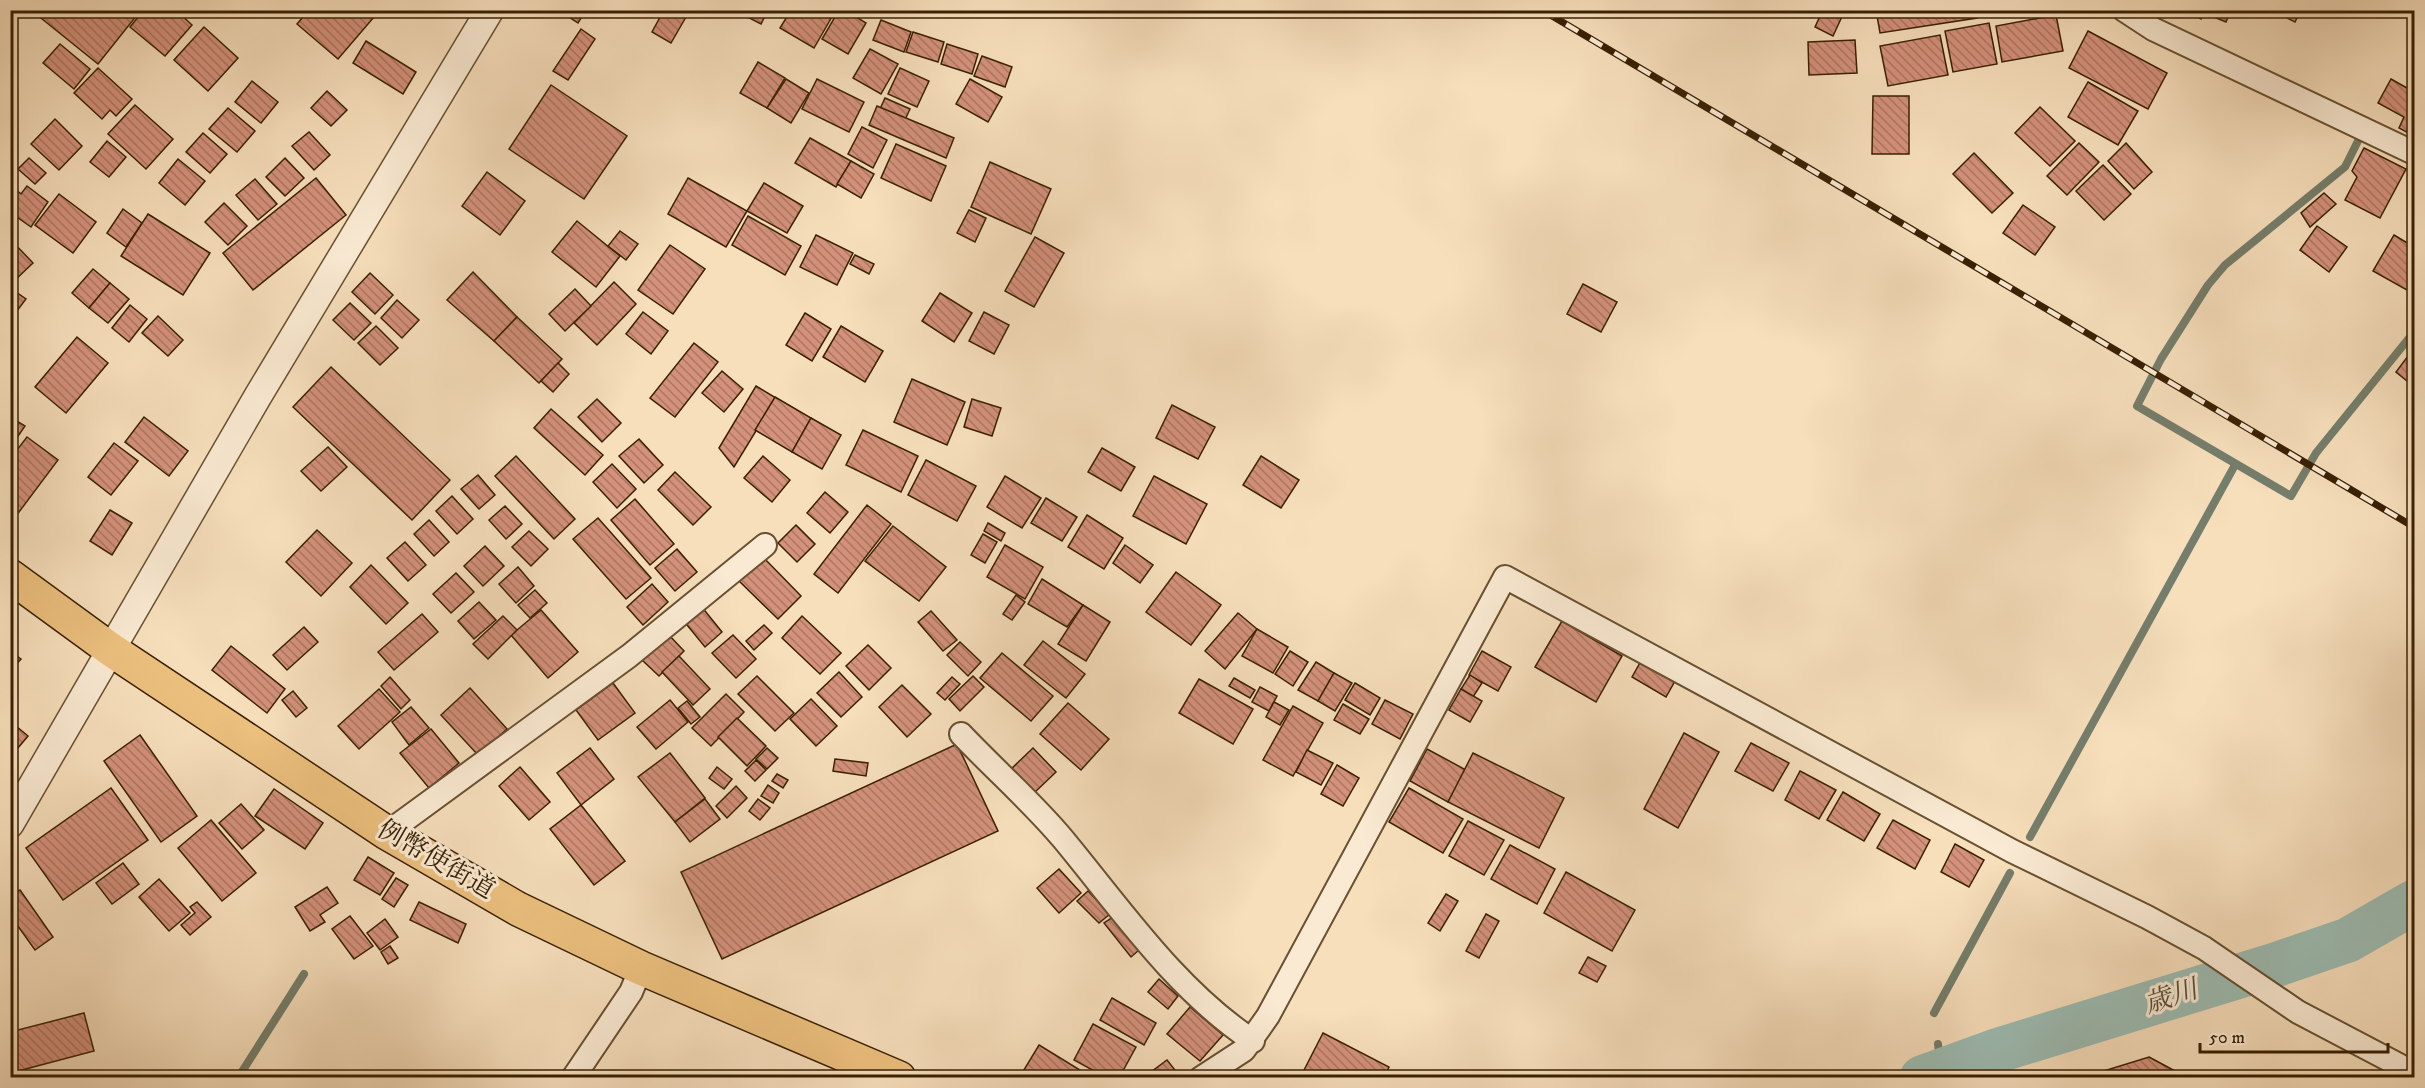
<svg xmlns="http://www.w3.org/2000/svg" width="2425" height="1088" viewBox="0 0 2425 1088" font-family="'IM FELL DW Pica','Noto Serif JP',serif">
<style>
.lines{fill:none;stroke-linecap:round;stroke-linejoin:round}
.stream{stroke:#757e6c;stroke-width:8}
.river{stroke:#9dbcb2;stroke-width:45}
.building{fill:url(#building-back-hatch);stroke:#392003;stroke-width:1.5}
.minor-casing{stroke:#685031;stroke-width:26}
.tertiary-casing{stroke:#685031;stroke-width:30}
.primary-casing{stroke:#392003;stroke-width:36}
.minor{stroke:#faead3;stroke-width:22}
.tertiary{stroke:#faead3;stroke-width:27}
.primary{stroke:#ecc07e;stroke-width:33}
.rail-casing{stroke:#392003;stroke-width:7}
.rail{stroke:#faead3;stroke-width:4.5;stroke-dasharray:14;stroke-linecap:butt}
.labels{text-anchor:middle;dominant-baseline:central;stroke-width:6;stroke-linejoin:round;paint-order:stroke}
.street-label{font-size:26px;fill:#392003;stroke:#faead3}
.water-label{font-size:27px;font-style:italic;fill:#574f38;stroke:#faead3}
</style>
<defs>
<pattern id="building-back-hatch" width="6" height="6" patternUnits="userSpaceOnUse" patternTransform="scale(1.5)"><rect width="6" height="6" fill="#d4917b"/><path d="M-1 5l2 2M0 0l6 6M5-1l2 2" fill="none" stroke="#ad7663"/></pattern>
</defs>
<rect width="100%" height="100%" fill="#f7dfbc"/>
<filter id="stains"><feTurbulence type="fractalNoise" baseFrequency=".00333" numOctaves="4"/><feColorMatrix values="0 0 0 0 .2 0 0 0 0 .09 0 0 0 0 .02 0 0 0 .5 -.17"/></filter>
<radialGradient id="worn" r=".72"><stop offset=".6" stop-color="#630" stop-opacity="0"/><stop offset="1" stop-color="#630" stop-opacity=".3"/></radialGradient>
<g class="lines">
<g class="stream">
<polyline points="2358,141 2345,167 2225,265 2208,285 2161,359 2137,406 2291,496 2316,453 2414,332"/>
<polyline points="2030,837 2235,465"/>
<polyline points="1934,1013 2010,873"/>
<polyline points="1938,1044 1941,1069"/>
<polyline points="238,1078 304,974"/>
</g>
<polyline class="river" points="1922,1078 1999,1050 2275,965 2348,940 2414,902"/>
</g>
<g class="building">
<polygon points="31,10 141,10 98,64"/>
<polygon points="144,10 176,10 192,25 165,56 130,27"/>
<polygon points="309,10 380,10 338,59 297,24"/>
<polygon points="558,10 586,10 578,23"/>
<polygon points="664,10 690,10 671,43 652,32"/>
<polygon points="734,10 768,10 761,24"/>
<polygon points="791,10 825,10 833,15 814,48 780,28"/>
<polygon points="839,10 845,10 866,23 848,54 822,39"/>
<polygon points="1823,10 1845,10 1833,36 1815,27"/>
<polygon points="1876,10 1976,10 1977,18 1880,33"/>
<polygon points="2184,10 2204,10 2201,19"/>
<polygon points="2210,10 2231,10 2226,22 2209,15"/>
<polygon points="2271,10 2301,10 2295,22"/>
<polygon points="2056,15 2063,51 2002,62 1996,26"/>
<polygon points="881,20 911,32 904,52 873,40"/>
<polygon points="1989,23 1997,64 1953,72 1945,31"/>
<polygon points="204,27 238,58 208,91 174,60"/>
<polygon points="581,29 595,39 568,80 553,71"/>
<polygon points="2088,31 2167,73 2148,109 2069,68"/>
<polygon points="913,32 944,42 938,62 906,52"/>
<polygon points="1940,35 1948,75 1888,86 1880,46"/>
<polygon points="1855,40 1857,73 1809,75 1808,42"/>
<polygon points="366,41 416,72 403,94 353,63"/>
<polygon points="60,44 90,69 74,89 43,63"/>
<polygon points="947,44 978,54 972,74 941,64"/>
<polygon points="870,49 898,64 881,94 853,78"/>
<polygon points="982,56 1012,67 1005,87 974,76"/>
<polygon points="758,62 785,78 767,108 740,93"/>
<polygon points="98,68 132,99 116,116 110,110 102,119 74,93"/>
<polygon points="900,68 929,81 917,107 888,94"/>
<polygon points="786,79 809,93 791,123 767,108"/>
<polygon points="817,79 864,102 849,132 802,109"/>
<polygon points="970,79 1002,97 988,122 956,104"/>
<polygon points="2391,79 2414,92 2414,136 2399,128 2404,117 2378,103"/>
<polygon points="252,81 278,102 261,123 235,102"/>
<polygon points="2088,82 2138,111 2118,145 2068,117"/>
<polygon points="551,85 627,136 584,199 509,149"/>
<polygon points="327,91 347,110 331,126 311,108"/>
<polygon points="1873,96 1909,96 1909,154 1872,154"/>
<polygon points="885,98 910,109 904,122 879,111"/>
<polygon points="135,105 173,139 146,169 108,134"/>
<polygon points="877,106 954,138 946,158 869,125"/>
<polygon points="2040,107 2075,141 2050,166 2015,133"/>
<polygon points="228,108 255,131 237,152 209,129"/>
<polygon points="55,119 82,146 59,170 31,144"/>
<polygon points="862,127 887,140 873,168 848,154"/>
<polygon points="309,132 330,155 314,170 292,146"/>
<polygon points="203,133 227,154 210,173 186,152"/>
<polygon points="810,138 851,161 836,187 795,163"/>
<polygon points="107,141 126,157 109,177 90,162"/>
<polygon points="2079,143 2099,162 2067,195 2047,176"/>
<polygon points="2126,143 2152,172 2134,189 2108,161"/>
<polygon points="896,144 946,166 931,201 881,178"/>
<polygon points="2364,148 2406,169 2380,218 2345,200 2357,177 2352,171"/>
<polygon points="1974,153 2013,193 1992,213 1953,174"/>
<polygon points="29,158 46,173 35,184 18,169"/>
<polygon points="285,158 304,178 285,196 266,177"/>
<polygon points="178,159 205,181 185,205 159,183"/>
<polygon points="851,161 874,174 861,198 837,184"/>
<polygon points="990,162 1051,189 1031,234 971,207"/>
<polygon points="2103,165 2131,194 2104,220 2076,191"/>
<polygon points="487,172 525,201 500,235 462,206"/>
<polygon points="316,178 346,215 253,290 223,253"/>
<polygon points="688,178 747,211 726,247 668,214"/>
<polygon points="255,179 277,204 258,220 236,195"/>
<polygon points="764,183 803,206 787,233 747,211"/>
<polygon points="27,186 48,202 31,227 10,212 10,191 13,187 21,194"/>
<polygon points="2324,193 2336,204 2310,227 2301,213"/>
<polygon points="59,194 96,222 73,253 35,225"/>
<polygon points="224,203 247,226 228,245 205,222"/>
<polygon points="2023,205 2055,227 2035,255 2003,233"/>
<polygon points="123,209 142,223 126,247 107,233"/>
<polygon points="969,210 986,218 975,242 957,233"/>
<polygon points="148,214 210,253 183,295 121,256"/>
<polygon points="748,216 801,246 785,275 732,245"/>
<polygon points="577,221 620,256 596,287 552,252"/>
<polygon points="2317,226 2347,247 2329,272 2300,250"/>
<polygon points="620,231 638,244 626,260 608,246"/>
<polygon points="816,235 853,253 837,285 800,267"/>
<polygon points="2394,235 2414,247 2414,294 2373,271"/>
<polygon points="1035,237 1064,253 1034,307 1005,291"/>
<polygon points="10,239 33,263 15,280 10,276"/>
<polygon points="670,245 705,269 673,314 638,290"/>
<polygon points="855,255 874,264 869,274 850,264"/>
<polygon points="93,269 110,283 89,308 72,293"/>
<polygon points="473,272 517,317 494,341 447,300"/>
<polygon points="370,273 393,295 375,314 352,292"/>
<polygon points="614,282 636,304 597,345 574,323"/>
<polygon points="110,283 129,299 108,323 89,308"/>
<polygon points="1583,284 1617,302 1601,332 1567,314"/>
<polygon points="10,288 26,299 10,320"/>
<polygon points="575,289 591,306 565,331 549,314"/>
<polygon points="940,293 972,313 954,342 922,321"/>
<polygon points="397,300 419,320 402,338 381,318"/>
<polygon points="350,303 371,323 354,340 333,320"/>
<polygon points="130,305 147,319 129,342 112,328"/>
<polygon points="643,312 668,331 651,354 626,334"/>
<polygon points="984,312 1009,325 994,354 969,341"/>
<polygon points="805,313 831,329 812,361 786,345"/>
<polygon points="158,316 183,340 168,356 142,333"/>
<polygon points="517,317 562,359 539,383 494,341"/>
<polygon points="376,326 398,348 380,365 358,343"/>
<polygon points="841,326 883,351 865,382 823,357"/>
<polygon points="77,337 108,363 66,413 35,387"/>
<polygon points="694,343 718,362 675,417 650,398"/>
<polygon points="2414,348 2414,382 2412,385 2396,372"/>
<polygon points="558,363 569,374 553,392 541,381"/>
<polygon points="331,367 450,480 412,520 293,407"/>
<polygon points="722,371 743,389 724,412 702,393"/>
<polygon points="912,379 965,402 947,445 894,422"/>
<polygon points="756,386 776,398 734,467 719,448"/>
<polygon points="775,397 811,418 792,452 755,430"/>
<polygon points="597,399 621,423 602,442 578,417"/>
<polygon points="972,399 1001,408 992,436 964,427"/>
<polygon points="1172,405 1215,427 1198,459 1156,438"/>
<polygon points="551,409 603,455 585,475 534,428"/>
<polygon points="10,417 25,426 14,442 10,440"/>
<polygon points="144,417 188,451 169,476 125,442"/>
<polygon points="811,418 841,435 822,469 792,452"/>
<polygon points="863,430 918,456 901,492 846,465"/>
<polygon points="27,437 58,460 10,524 10,459"/>
<polygon points="639,439 663,465 644,483 619,456"/>
<polygon points="114,443 138,461 111,495 88,477"/>
<polygon points="328,447 347,467 321,491 301,471"/>
<polygon points="1102,448 1135,467 1121,491 1088,472"/>
<polygon points="516,456 575,519 554,539 495,476"/>
<polygon points="763,456 790,480 772,502 744,478"/>
<polygon points="1261,456 1299,480 1281,508 1243,485"/>
<polygon points="926,460 976,486 957,521 908,495"/>
<polygon points="612,464 636,489 617,508 593,482"/>
<polygon points="675,472 711,507 693,525 658,490"/>
<polygon points="478,475 495,495 479,509 461,489"/>
<polygon points="1005,476 1041,498 1022,528 987,507"/>
<polygon points="1154,476 1207,504 1186,544 1133,516"/>
<polygon points="825,492 848,512 830,533 807,513"/>
<polygon points="452,496 473,519 457,534 436,511"/>
<polygon points="1046,498 1077,517 1062,541 1031,523"/>
<polygon points="635,499 674,544 650,565 611,520"/>
<polygon points="867,505 891,524 838,593 814,574"/>
<polygon points="505,506 522,524 506,539 489,520"/>
<polygon points="110,510 132,523 112,555 90,541"/>
<polygon points="1087,515 1123,538 1104,569 1068,547"/>
<polygon points="598,518 651,578 626,599 573,539"/>
<polygon points="429,520 449,542 434,556 414,534"/>
<polygon points="988,523 1005,533 1001,541 984,531"/>
<polygon points="796,525 815,544 797,562 778,543"/>
<polygon points="893,526 946,567 919,601 865,561"/>
<polygon points="317,530 352,563 321,596 286,562"/>
<polygon points="529,531 548,549 531,566 512,547"/>
<polygon points="983,534 997,542 985,563 971,555"/>
<polygon points="405,542 426,565 408,581 387,558"/>
<polygon points="1005,545 1043,567 1025,599 987,577"/>
<polygon points="1125,545 1153,565 1140,583 1113,563"/>
<polygon points="485,546 504,566 483,586 464,566"/>
<polygon points="677,549 697,572 675,591 655,568"/>
<polygon points="761,555 801,596 778,619 737,579"/>
<polygon points="371,565 408,603 386,624 350,587"/>
<polygon points="518,567 534,586 516,603 499,584"/>
<polygon points="1176,572 1221,605 1191,645 1146,612"/>
<polygon points="456,573 474,592 451,613 433,594"/>
<polygon points="1042,579 1083,605 1067,627 1028,604"/>
<polygon points="652,584 668,602 643,625 627,607"/>
<polygon points="535,590 547,603 530,618 518,605"/>
<polygon points="1016,595 1025,602 1012,620 1003,614"/>
<polygon points="479,602 496,620 474,639 458,621"/>
<polygon points="1083,605 1110,622 1086,661 1058,644"/>
<polygon points="701,606 722,632 705,647 683,620"/>
<polygon points="541,610 578,652 548,678 511,635"/>
<polygon points="931,611 957,640 943,651 918,622"/>
<polygon points="1238,613 1257,629 1225,669 1205,651"/>
<polygon points="422,614 438,632 394,670 378,652"/>
<polygon points="503,616 517,630 488,659 473,644"/>
<polygon points="802,616 841,653 820,674 782,638"/>
<polygon points="1562,621 1622,656 1596,702 1535,667"/>
<polygon points="764,625 772,633 754,650 746,641"/>
<polygon points="304,627 318,642 287,670 273,655"/>
<polygon points="1257,629 1288,647 1273,673 1242,656"/>
<polygon points="668,634 684,651 659,676 642,660"/>
<polygon points="733,635 756,659 736,678 712,653"/>
<polygon points="1043,641 1085,674 1066,698 1024,665"/>
<polygon points="960,642 981,662 968,676 947,655"/>
<polygon points="868,645 891,668 869,690 846,666"/>
<polygon points="231,646 285,689 267,713 212,670"/>
<polygon points="10,651 21,659 10,671"/>
<polygon points="1290,651 1308,662 1293,686 1275,674"/>
<polygon points="1482,651 1511,667 1498,691 1469,675"/>
<polygon points="1002,653 1053,696 1031,721 980,678"/>
<polygon points="679,656 710,689 693,705 662,672"/>
<polygon points="1641,661 1675,681 1666,697 1632,677"/>
<polygon points="1316,662 1334,673 1318,701 1298,690"/>
<polygon points="839,672 862,697 841,717 817,693"/>
<polygon points="1334,673 1352,683 1335,711 1318,701"/>
<polygon points="1470,675 1482,683 1473,697 1461,689"/>
<polygon points="757,676 794,713 775,731 738,694"/>
<polygon points="973,676 984,687 960,711 949,699"/>
<polygon points="390,677 410,700 401,709 381,686"/>
<polygon points="952,677 960,684 945,700 937,693"/>
<polygon points="1234,678 1255,690 1250,698 1229,686"/>
<polygon points="1199,679 1253,709 1233,744 1179,713"/>
<polygon points="613,683 635,713 598,740 576,710"/>
<polygon points="1355,683 1380,698 1370,715 1345,700"/>
<polygon points="902,685 931,714 907,737 879,707"/>
<polygon points="1260,687 1277,696 1269,711 1252,702"/>
<polygon points="470,688 507,729 478,755 441,715"/>
<polygon points="379,689 400,712 359,749 338,726"/>
<polygon points="1461,689 1482,701 1470,722 1449,710"/>
<polygon points="293,691 307,708 296,717 282,700"/>
<polygon points="726,694 744,712 711,746 692,728"/>
<polygon points="811,699 837,726 816,746 790,719"/>
<polygon points="670,700 688,722 656,749 637,727"/>
<polygon points="1385,700 1413,714 1400,739 1372,724"/>
<polygon points="687,701 700,717 691,724 678,708"/>
<polygon points="1274,702 1289,710 1280,725 1266,717"/>
<polygon points="1068,703 1109,739 1081,770 1040,734"/>
<polygon points="1343,704 1369,719 1360,734 1334,720"/>
<polygon points="1293,706 1323,723 1293,776 1263,760"/>
<polygon points="411,707 429,728 409,745 392,722"/>
<polygon points="737,718 766,746 747,766 718,737"/>
<polygon points="10,721 28,736 12,755 10,755"/>
<polygon points="431,729 459,763 429,788 400,753"/>
<polygon points="1684,733 1719,752 1678,828 1644,809"/>
<polygon points="140,735 197,816 161,842 104,761"/>
<polygon points="1751,743 1789,763 1773,791 1735,771"/>
<polygon points="957,744 998,831 722,959 681,872"/>
<polygon points="590,748 614,779 581,805 557,773"/>
<polygon points="767,748 778,758 767,769 756,759"/>
<polygon points="1033,748 1056,772 1033,794 1010,770"/>
<polygon points="1427,749 1466,770 1448,802 1410,781"/>
<polygon points="1307,750 1333,763 1321,785 1296,772"/>
<polygon points="670,753 705,798 675,822 638,777"/>
<polygon points="1473,753 1564,798 1539,848 1448,802"/>
<polygon points="835,759 868,763 866,776 833,771"/>
<polygon points="756,760 766,770 755,781 745,771"/>
<polygon points="1337,765 1359,778 1343,806 1321,794"/>
<polygon points="520,767 550,802 529,820 499,786"/>
<polygon points="717,767 732,779 724,789 709,778"/>
<polygon points="1800,771 1836,790 1819,819 1785,800"/>
<polygon points="777,774 788,780 783,788 772,781"/>
<polygon points="768,785 779,793 773,803 761,796"/>
<polygon points="736,786 747,798 727,818 716,806"/>
<polygon points="111,788 148,840 63,900 26,848"/>
<polygon points="1409,788 1463,819 1443,853 1389,822"/>
<polygon points="274,789 323,823 305,849 255,816"/>
<polygon points="1843,792 1880,814 1864,841 1827,820"/>
<polygon points="705,799 720,819 690,842 675,822"/>
<polygon points="758,799 770,808 760,820 749,811"/>
<polygon points="241,804 264,830 242,849 219,823"/>
<polygon points="581,805 625,861 594,885 550,829"/>
<polygon points="211,820 256,873 222,901 178,848"/>
<polygon points="1893,820 1930,840 1915,869 1877,848"/>
<polygon points="1468,821 1504,840 1484,875 1449,856"/>
<polygon points="1955,844 1984,860 1969,887 1941,872"/>
<polygon points="1510,845 1555,869 1537,904 1491,879"/>
<polygon points="368,857 394,873 380,895 354,880"/>
<polygon points="123,863 139,884 112,904 96,883"/>
<polygon points="1059,869 1081,893 1059,913 1037,888"/>
<polygon points="1566,872 1635,910 1612,951 1544,913"/>
<polygon points="396,878 408,885 394,907 382,899"/>
<polygon points="159,879 190,913 169,931 139,897"/>
<polygon points="327,887 338,903 320,915 325,922 310,931 295,907"/>
<polygon points="20,890 53,937 35,950 10,915 10,897"/>
<polygon points="1088,891 1110,914 1099,923 1077,901"/>
<polygon points="1446,894 1458,901 1440,931 1428,923"/>
<polygon points="197,902 211,917 190,935 181,925 195,913 190,907"/>
<polygon points="419,902 466,924 458,943 410,920"/>
<polygon points="1486,914 1499,921 1479,958 1466,951"/>
<polygon points="350,916 373,946 354,959 332,929"/>
<polygon points="1113,917 1139,950 1131,957 1104,923"/>
<polygon points="385,919 398,937 380,950 367,933"/>
<polygon points="390,946 398,958 388,964 381,952"/>
<polygon points="1588,957 1606,966 1597,982 1579,973"/>
<polygon points="1159,979 1178,996 1168,1009 1148,992"/>
<polygon points="1112,998 1156,1023 1144,1045 1100,1020"/>
<polygon points="1190,1007 1223,1035 1200,1061 1167,1034"/>
<polygon points="84,1013 94,1051 18,1071 10,1044 10,1032"/>
<polygon points="1093,1024 1136,1047 1119,1078 1107,1078 1074,1060"/>
<polygon points="1323,1033 1389,1067 1384,1078 1300,1078"/>
<polygon points="1039,1045 1093,1078 1019,1078"/>
<polygon points="2149,1057 2188,1078 2081,1078"/>
<polygon points="1167,1060 1175,1070 1164,1078 1156,1078 1151,1072"/>
</g>
<g class="lines">
<g class="minor-casing">
<g id="minor">
<polyline points="2124,10 2153,29 2414,153"/>
<path d="M961 734C994 769 1032 802 1063 839 1121 909 1175 989 1253 1041"/>
<polyline points="387,833 629,656 765,545"/>
<polyline points="573,1078 631,992 641,968"/>
<polyline points="1201,1078 1244,1050 1268,1016 1505,577 2012,851 2147,917 2204,948 2298,1012 2414,1073"/>
</g>
</g>
<g class="tertiary-casing">
<polyline id="tertiary" points="10,824 258,396 490,10"/>
</g>
<g class="primary-casing">
<polyline id="primary" points="10,576 110,649 387,833 518,909 641,968 899,1078"/>
</g>
<use href="#minor" class="minor"/>
<use href="#tertiary" class="tertiary"/>
<use href="#primary" class="primary"/>
<g class="rail-casing">
<polyline id="rail" points="1542,10 2414,527"/>
</g>
<use href="#rail" class="rail"/>
</g>
<g class="labels">
<g class="street-label">
<text transform="translate(436 860) rotate(30)">例幣使街道</text>
</g>
<g class="water-label">
<text transform="translate(2171 997) rotate(-18)">歳川</text>
</g>
</g>
<rect width="2425" height="1088" fill="none" stroke="#f7dfbc" stroke-width="36"/>
<rect x="12" y="12" width="2401" height="1064" fill="none" stroke="#392003" stroke-width="3"/>
<rect x="18" y="18" width="2389" height="1052" fill="none" stroke="#392003" stroke-width="1.5"/>
<path d="M2200 1043v9h188v-9" fill="none" stroke="#392003" stroke-width="3"/>
<text x="2209" y="1043" font-size="18" fill="#392003" stroke="#faead3" stroke-width="4.5" paint-order="stroke">50 m</text>
<rect width="100%" height="100%" filter="url(#stains)"/>
<rect width="100%" height="100%" fill="url(#worn)"/>
</svg>
